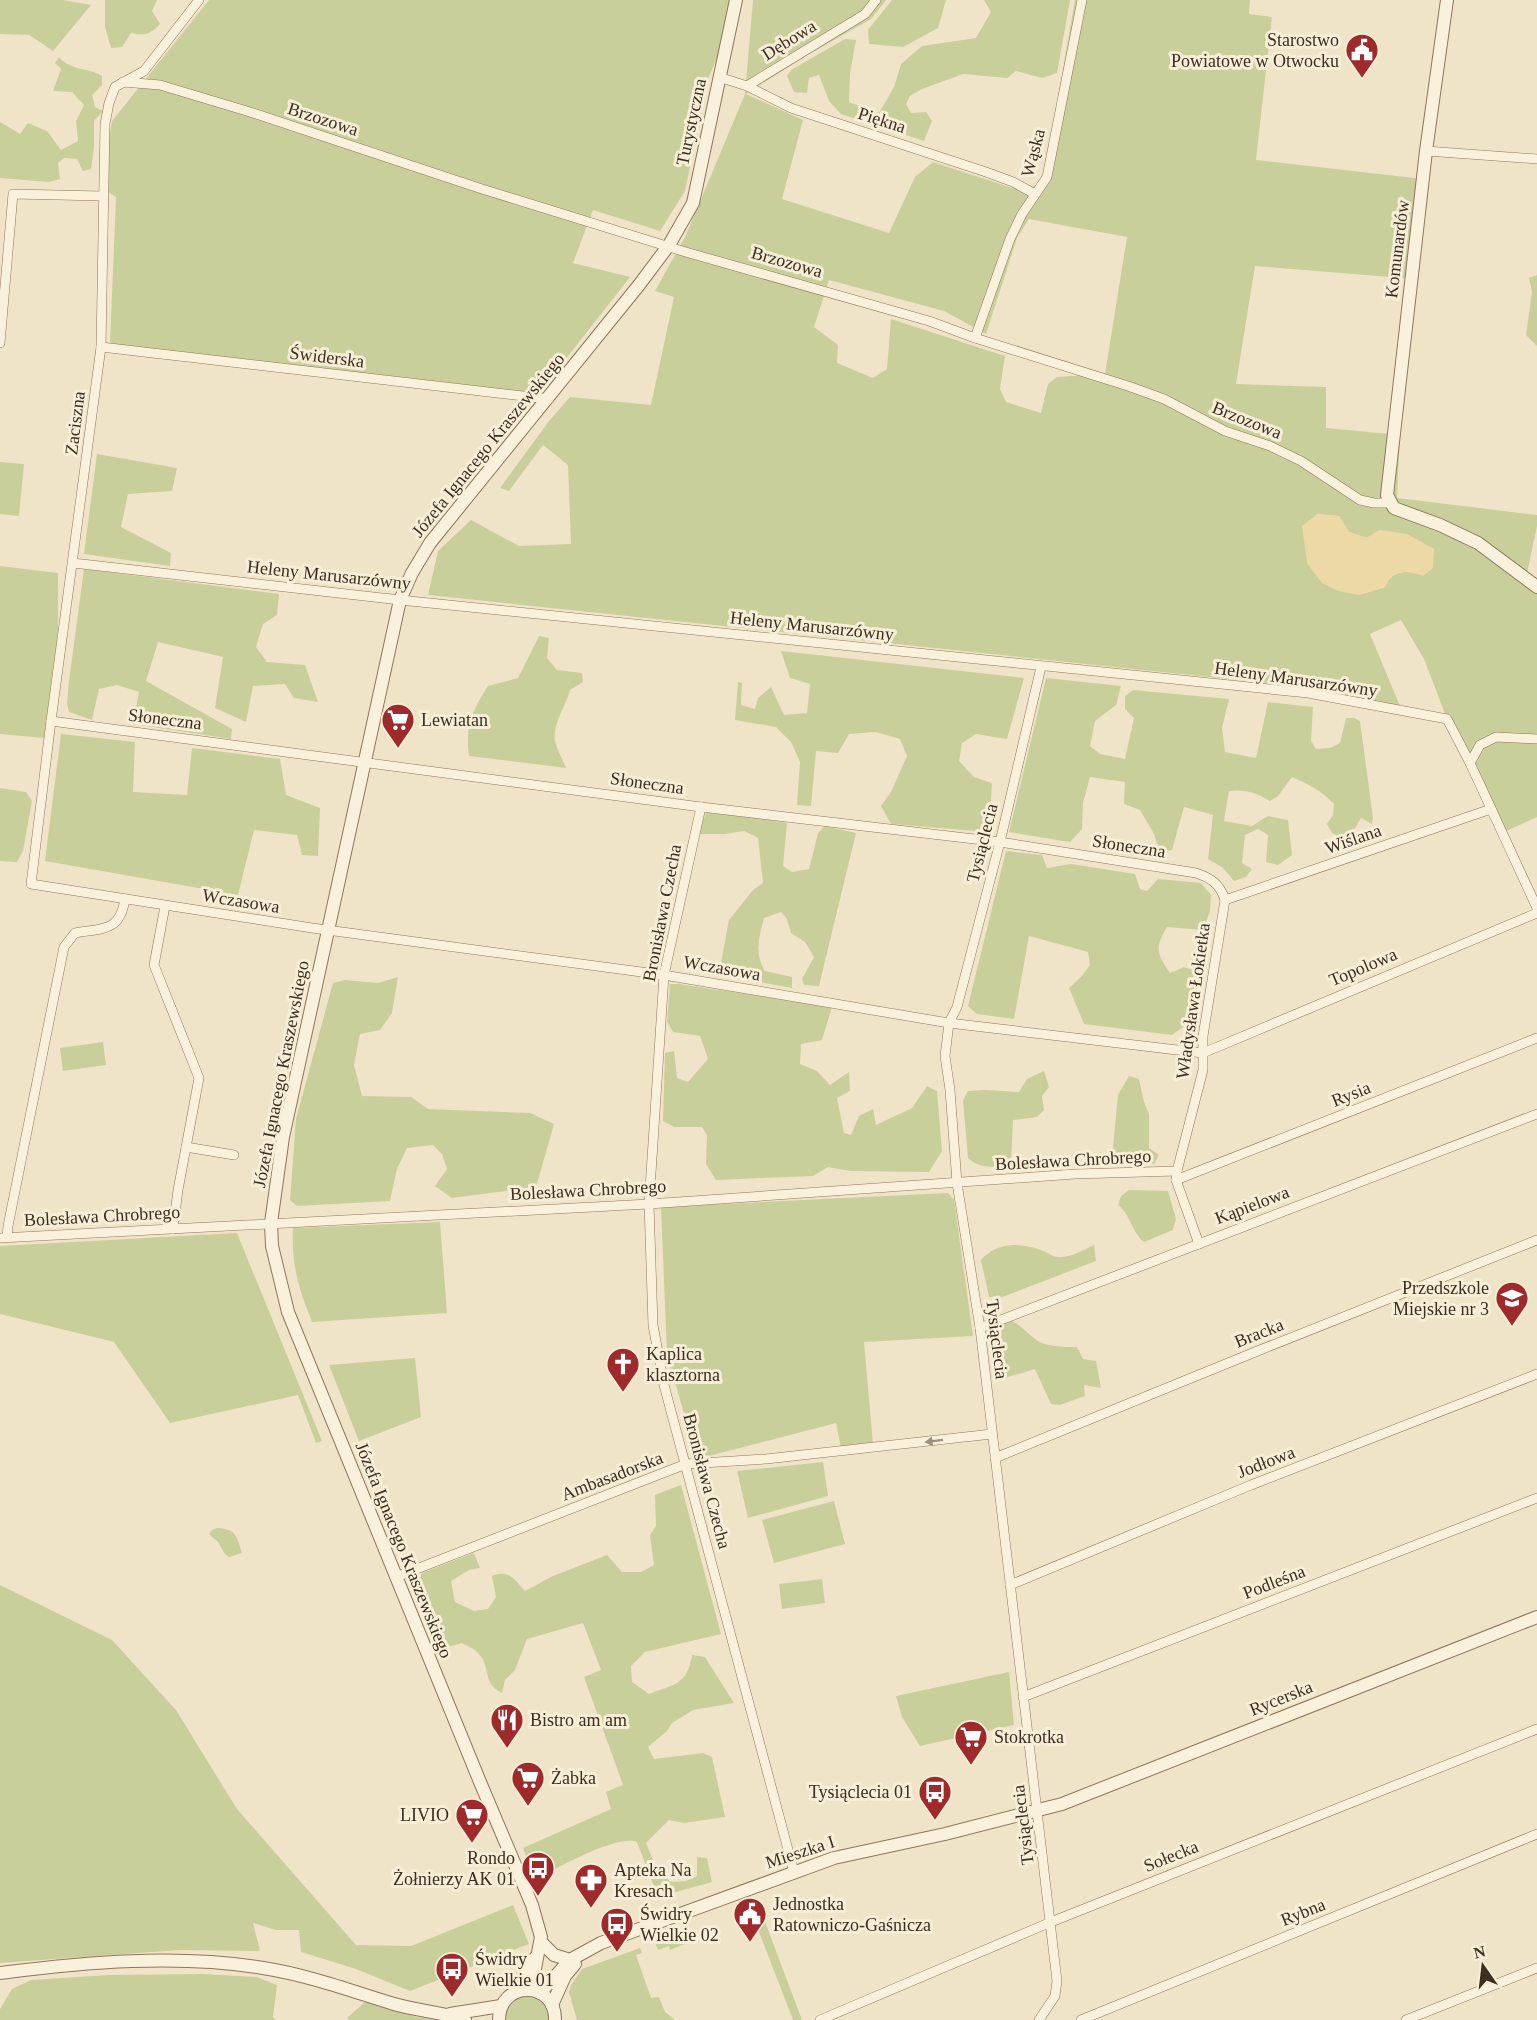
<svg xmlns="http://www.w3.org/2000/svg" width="1537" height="2020" viewBox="0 0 1537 2020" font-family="'Times New Roman',serif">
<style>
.green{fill:#c9cf9b;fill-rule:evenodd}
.sand{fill:#ecd9a5}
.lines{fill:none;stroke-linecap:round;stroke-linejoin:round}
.minor-casing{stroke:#8d765c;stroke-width:10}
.tertiary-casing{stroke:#8d765c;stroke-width:14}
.minor{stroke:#faf1dc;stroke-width:9}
.tertiary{stroke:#faf1dc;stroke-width:12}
.oneway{fill:#9c907e}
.labels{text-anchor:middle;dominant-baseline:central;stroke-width:6;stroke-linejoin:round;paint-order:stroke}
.street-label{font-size:18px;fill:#3d2e20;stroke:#f7eed8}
.poi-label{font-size:18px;fill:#3d2e20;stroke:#f7eed8;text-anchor:start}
</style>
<rect width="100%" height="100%" fill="#f0e4c8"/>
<g class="green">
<polygon points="0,0 63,0 91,5 53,51 29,35 0,34"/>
<path d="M105 0H157L152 11 160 24C151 34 145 36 131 33L122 47 111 48 105 27Z"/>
<polygon points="209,0 741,0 709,77 685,191 660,231 593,210 573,263 630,277 547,383 533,394 110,344 116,197 101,188 112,121"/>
<path d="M753 0H886L871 19 806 56 746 94 803 120 782 199 889 233 915 177 933 162 1015 189 1043 185 1075 0H1250L1249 14 1272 17 1256 160 1423 179 1415 279 1255 266 1236 384 1326 387V428L1400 435 1397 498 1537 515V526L1526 578 1537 588V817L1502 833 1447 719 1424 659 1401 620 1370 634 1400 706 1315 688 428 595 438 551 471 520 519 546 571 544 568 465 543 445 509 491 500 488 549 421 570 397 651 405 674 297 655 291 686 235 745 94ZM1029 219 1127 237 1105 374 1057 377 1048 384 1041 413 1006 402 1000 389 1005 356 891 319 887 369 873 378 837 363 838 345 814 327 829 280 944 311 986 334 1017 238ZM1317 514 1339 516 1349 532 1367 538 1380 530 1412 571C1398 573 1391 573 1385 587L1359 595Z"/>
<polygon points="892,0 946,0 938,28 903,47 869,44 868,30"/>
<polygon points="984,0 1070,0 1057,73 1042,78 1016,71 1007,78 963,74 922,89 910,96 906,104 911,113 926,112 932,121 924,141 841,114 829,101 819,75 809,78 807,93 794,92 787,76 791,70 845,39 856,40 850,73 849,102 879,113 894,87 901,64 922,46 976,38 991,12"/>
<path d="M59 57C71 71 88 67 102 76V85L92 95 95 107 103 111 94 121V148L91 169 83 171 77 159 64 158 58 163 60 179 49 182 0 178V122L20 134 28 123 47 131 61 150 78 141 76 121 84 105 72 92 53 91 61 69 55 63Z"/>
<polygon points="1537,275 1537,346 1526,335 1532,292 1529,278"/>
<polygon points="97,454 177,468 172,491 128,494 121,527 171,553 170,566 84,554"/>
<polygon points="0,462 24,464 19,516 0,514"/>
<polygon points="0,566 58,573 58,630 44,738 0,734"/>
<polygon points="84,569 279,594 277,615 263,624 256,647 267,662 305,665 318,702 294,698 285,684 253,686 246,722 215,708 223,657 158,642 146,681 232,729 231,739 133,724 139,692 117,685 99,689 92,720 69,712 67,703 69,681"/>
<path d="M539 636 549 638 547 658 557 670 582 673 583 682 570 690C566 706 552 725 555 741 557 750 563 760 566 768L469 756C465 726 472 711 488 686L518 678Z"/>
<polygon points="781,651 1024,678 1007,739 976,734 962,743 959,761 974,777 992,783 989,832 891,824 881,806 891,792 907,756 900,739 876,732 849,734 838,753 816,751 811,806 797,805 800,762 791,742 776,727 735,720 738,682 742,683 741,705 755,709 758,698 771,687 784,715 807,713 810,684 790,678"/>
<path d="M1046 678 1121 686 1116 705 1095 721 1090 746 1100 754 1125 759 1134 718 1125 709V696L1133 690 1229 699 1222 728 1225 752 1256 758 1268 702 1313 707 1311 741 1316 749 1330 748 1340 743 1346 718H1354L1360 721 1373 818 1372 824 1361 818 1348 840 1332 833 1327 824 1333 815 1334 804C1322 791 1308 784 1292 777L1278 796 1270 801C1257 793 1245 789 1229 791L1224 821 1252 826 1268 816 1288 820 1292 855 1278 865 1266 862 1268 835 1258 829 1245 835 1242 863 1252 869 1246 877 1234 881 1223 868 1208 859 1213 815 1184 807 1172 850 1160 852 1154 834 1140 810 1124 804 1125 782 1090 777 1083 803 1082 829 1070 842 1009 832Z"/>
<polygon points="61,734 135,742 133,792 187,795 192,748 280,759 286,795 320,808 318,856 302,855 297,835 254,830 238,895 45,861"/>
<polygon points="0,788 26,792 32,801 23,851 17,862 0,861"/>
<path d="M706 813 733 814 787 823 783 866 792 872 809 869 818 833 825 826 856 833 819 986 804 985 802 979 814 957 805 942 791 933 787 919 781 912 764 918C759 937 754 954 765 971L792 977V988L732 977 720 968 729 920 753 890 763 883 758 838 744 831 725 834H700L702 823Z"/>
<path d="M1006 851 1042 855 1047 868 1071 864 1135 874 1140 889 1147 891 1158 879 1201 883 1211 895 1210 911 1203 930 1167 927C1155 947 1156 953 1170 973L1184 967 1194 970 1198 994 1186 1025 1172 1035 1084 1024 1069 988 1081 977 1090 965 1088 952 1029 936 1014 1019 977 1014 968 1006Z"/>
<polygon points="398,977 392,1013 380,1030 360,1034 354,1065 362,1096 411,1097 428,1109 530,1113 554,1124 536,1187 452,1198 435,1186 447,1169 442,1154 433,1145 407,1148 397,1169 390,1201 297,1206 290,1200 296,1119 333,983 345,980 378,983"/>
<polygon points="670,984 679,984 832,1007 822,1040 801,1044 800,1064 817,1071 830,1085 849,1072 850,1091 837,1098 844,1133 851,1135 859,1116 873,1109 876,1125 912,1108 927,1086 937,1091 942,1151 929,1172 850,1171 828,1167 813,1176 716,1180 706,1164 707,1135 702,1127 674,1127 663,1121 665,1053 674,1051 677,1078 688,1082 708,1059 700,1036 673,1032 667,1022"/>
<polygon points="103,1042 106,1065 63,1071 60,1048"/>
<path d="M1044 1071 1049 1087 1042 1096 1044 1110 1037 1117 1013 1120 1011 1164C995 1167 981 1170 968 1158L963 1100 968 1091 986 1090 1019 1092 1027 1079Z"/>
<polygon points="1129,1076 1139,1079 1144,1102 1149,1114 1149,1148 1159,1155 1154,1164 1122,1164 1112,1157 1118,1095"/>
<path d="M1129 1190 1168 1191 1176 1219 1173 1230 1144 1242C1131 1231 1131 1215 1118 1205L1121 1196Z"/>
<polygon points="948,1193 954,1200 973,1336 864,1342 873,1444 841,1448 836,1423 697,1459 667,1354 661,1207"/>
<path d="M440 1222 447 1313 312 1322C299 1289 291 1265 293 1228Z"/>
<polygon points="237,1233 322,1441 316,1443 298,1395 170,1423 114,1342 0,1314 0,1246"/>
<path d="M1094 1245 1096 1261 1000 1298 989 1297 981 1260C996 1242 1020 1242 1041 1250 1047 1252 1052 1257 1058 1257 1071 1258 1083 1250 1094 1245Z"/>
<path d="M1012 1321C1022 1326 1027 1333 1035 1339 1045 1347 1065 1347 1077 1347L1083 1359 1096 1361 1101 1388 1084 1385 1085 1396 1060 1405 1051 1404 1035 1369 998 1380 991 1335 999 1325Z"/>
<polygon points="415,1358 421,1417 359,1441 329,1365"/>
<polygon points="823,1462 828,1496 748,1518 737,1471"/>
<path d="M681 1485 721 1634 645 1652 631 1666 632 1682 649 1694C675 1684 687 1685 692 1655L705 1657 734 1703 693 1710 672 1723 667 1731 648 1747 654 1759 703 1753 712 1757 725 1817 684 1823 669 1820 646 1843 657 1870 671 1882 686 1881 697 1876V1857L707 1858 712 1882 658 1897 637 1842C619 1834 558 1867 541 1877L533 1875 523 1848 611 1809 606 1792 623 1785 584 1677 601 1670 583 1623 527 1639 515 1670 505 1680 502 1693C481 1683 492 1667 478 1653 475 1649 467 1646 462 1643L441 1649 418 1582 422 1573 474 1553 480 1568 469 1570 451 1581 455 1602 474 1611 488 1609 496 1597 492 1576C509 1569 515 1580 525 1591L553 1576 607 1555 622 1572H641L654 1565 650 1535 656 1526 655 1495Z"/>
<polygon points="834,1501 845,1544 774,1563 762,1520"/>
<path d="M217 1528C236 1529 237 1536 242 1553L229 1557 225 1554 218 1542 209 1534 212 1530Z"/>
<polygon points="822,1579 825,1603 782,1609 779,1584"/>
<polygon points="0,1585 112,1640 176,1710 237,1809 356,1945 411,1946 513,1905 529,1944 410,1991 356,1969 301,1952 299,1930 276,1930 253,1923 260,1951 180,1950 0,1963"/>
<polygon points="1009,1672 1014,1725 920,1746 902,1717 896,1696"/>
<polygon points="758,1903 802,2020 793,2020 749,1906"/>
<polygon points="689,1929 693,1938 684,1941 685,1944 670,1950 669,1946 658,1950 655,1942"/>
<polygon points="640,1948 642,1953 636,1955 651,1998 659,1997 665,2012 675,2020 577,2020 569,1992 571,1985 582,1969"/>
<polygon points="202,1974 257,1977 277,1985 273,2017 276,2020 0,2020 0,2009 12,1989 31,1980 108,1975"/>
<path d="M526 1996C541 1998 548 2005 550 2020H504C507 2006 512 1999 526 1996Z"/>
<polygon points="365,2002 417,2017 438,2020 349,2020 347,2018"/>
</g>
<path class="sand" d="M1317 514 1339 516 1349 532 1366 538 1380 530 1407 534 1434 549 1433 568 1423 576C1407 570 1392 569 1385 587L1359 595 1338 591 1322 583 1307 563 1302 526Z"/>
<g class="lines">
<g class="minor-casing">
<g id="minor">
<polyline points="199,0 144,71 115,87 109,103 105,124 101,347 51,721 31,884 312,928 664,975 949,1023 1203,1053 1537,913"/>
<polyline points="719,77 747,86 791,108 986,172 1013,182 1035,194"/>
<polyline points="123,82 160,85 250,112 482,189 689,253 929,321 975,338 1128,386 1164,399 1225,431 1270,446 1301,461 1360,500 1374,503 1389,503"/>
<polyline points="747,86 865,14 876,0"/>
<polyline points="1426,151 1537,159"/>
<polyline points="975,338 1010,239 1022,214 1047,177 1082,0"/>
<polyline points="0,343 13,194 102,196"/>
<polyline points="101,347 549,399"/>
<polyline points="73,563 400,600 1308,693 1447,719 1470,763 1537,908"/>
<path d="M51 721 701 807 1000 842 1196 873C1211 878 1220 884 1225 900L1203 1036V1070L1177 1171 1176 1180 1199 1244"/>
<polyline points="1470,763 1480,745 1496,737 1537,739"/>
<polyline points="701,807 664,975 649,1204 653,1325 664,1385 794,1872"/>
<polyline points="1225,900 1491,809"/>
<polyline points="165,906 154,965 199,1078 178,1190 173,1229"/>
<polyline points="186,1147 234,1155"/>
<polyline points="1176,1180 1537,1038"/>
<path d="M7 1237 8 1226 64 947 75 933C103 928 120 932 125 899"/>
<polyline points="0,1238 649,1204 1075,1174 1177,1171"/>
<polyline points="980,1328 1537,1114"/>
<polyline points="995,1458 1260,1350 1537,1240"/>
<polyline points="396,1577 686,1464 766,1459 992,1434"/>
<polyline points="1010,1585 1251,1485 1537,1374"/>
<polyline points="1023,1697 1537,1498"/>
<polyline points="820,2020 1051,1922 1537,1729"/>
<polyline points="1039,2020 1055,1996 1057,1981 980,1328 957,1183 950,1090 945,1056 949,1023 957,1007 1000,842 1041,667"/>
<polyline points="1081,2020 1537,1834"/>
<polyline points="1406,2020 1537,1968"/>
</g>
</g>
<g class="tertiary-casing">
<g id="tertiary">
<polyline points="1447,0 1426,151 1387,495 1394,508 1440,525 1478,543 1537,587"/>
<polyline points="541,1942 554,1955 570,1960"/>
<path d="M0 1973C86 1962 177 1954 263 1968 308 1975 351 1991 394 2004 418 2011 442 2012 465 2020"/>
<polyline points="534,1990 534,1974 541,1937 532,1905 480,1782 288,1312 272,1246 271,1223 283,1137 400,600 412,573 430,543 639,285 669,245 693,203 736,0"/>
<polyline points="516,1992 527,1967 536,1957"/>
<polyline points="540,1993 570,1960 601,1943 834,1858 945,1834 1062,1804 1537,1617"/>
<polyline points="552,2005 565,1976 575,1964"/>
<polyline points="450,2014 501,2006"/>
<path d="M499 2020C499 1980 556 1980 555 2020"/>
</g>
</g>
<use href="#minor" class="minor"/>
<use href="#tertiary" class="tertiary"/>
</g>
<defs><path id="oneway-solid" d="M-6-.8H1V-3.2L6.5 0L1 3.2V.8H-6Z" transform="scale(1.5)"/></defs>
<use class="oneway" href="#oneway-solid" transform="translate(934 1441) rotate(173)"/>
<defs>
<g id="civic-pin" transform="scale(1.725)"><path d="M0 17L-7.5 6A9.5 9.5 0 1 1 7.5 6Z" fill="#9e2a2b" stroke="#f7eed8"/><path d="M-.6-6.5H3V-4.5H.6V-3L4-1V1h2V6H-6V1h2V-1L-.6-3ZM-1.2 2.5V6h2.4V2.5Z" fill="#fff"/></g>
<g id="supermarket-pin" transform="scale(1.725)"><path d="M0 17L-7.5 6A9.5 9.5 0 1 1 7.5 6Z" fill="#9e2a2b" stroke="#f7eed8"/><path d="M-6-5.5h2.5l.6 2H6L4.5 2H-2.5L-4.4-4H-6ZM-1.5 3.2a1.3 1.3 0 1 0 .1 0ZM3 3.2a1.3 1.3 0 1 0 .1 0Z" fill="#fff"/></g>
<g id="school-pin" transform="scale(1.725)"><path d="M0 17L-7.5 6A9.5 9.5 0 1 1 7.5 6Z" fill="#9e2a2b" stroke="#f7eed8"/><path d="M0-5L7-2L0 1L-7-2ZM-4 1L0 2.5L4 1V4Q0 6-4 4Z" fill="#fff"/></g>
<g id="church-pin" transform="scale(1.725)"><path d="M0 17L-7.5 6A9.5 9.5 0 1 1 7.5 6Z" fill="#9e2a2b" stroke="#f7eed8"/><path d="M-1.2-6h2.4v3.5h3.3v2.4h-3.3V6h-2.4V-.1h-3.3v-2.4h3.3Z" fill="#fff"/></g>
<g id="restaurant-pin" transform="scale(1.725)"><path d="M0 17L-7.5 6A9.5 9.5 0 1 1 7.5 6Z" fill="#9e2a2b" stroke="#f7eed8"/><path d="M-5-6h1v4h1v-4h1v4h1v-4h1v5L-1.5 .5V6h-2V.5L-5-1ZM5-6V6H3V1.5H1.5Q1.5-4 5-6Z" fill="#fff"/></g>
<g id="bus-pin" transform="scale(1.725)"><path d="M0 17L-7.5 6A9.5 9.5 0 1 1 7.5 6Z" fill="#9e2a2b" stroke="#f7eed8"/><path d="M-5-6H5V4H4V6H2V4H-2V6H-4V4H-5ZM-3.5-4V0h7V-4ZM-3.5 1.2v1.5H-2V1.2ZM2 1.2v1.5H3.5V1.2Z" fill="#fff"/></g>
<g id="pharmacy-pin" transform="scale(1.725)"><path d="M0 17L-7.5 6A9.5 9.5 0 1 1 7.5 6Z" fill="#9e2a2b" stroke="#f7eed8"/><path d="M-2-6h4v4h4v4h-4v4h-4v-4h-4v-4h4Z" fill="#fff"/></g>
</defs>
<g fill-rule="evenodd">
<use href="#civic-pin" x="1362" y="50"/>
<use href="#supermarket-pin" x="398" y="720"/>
<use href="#school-pin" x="1512" y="1298"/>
<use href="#church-pin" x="623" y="1364"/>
<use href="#restaurant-pin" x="507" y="1720"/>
<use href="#supermarket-pin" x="971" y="1737"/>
<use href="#supermarket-pin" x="528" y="1778"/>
<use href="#bus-pin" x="935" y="1792"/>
<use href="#supermarket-pin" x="472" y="1815"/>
<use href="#bus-pin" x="538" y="1868"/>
<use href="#pharmacy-pin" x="591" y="1880"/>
<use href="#civic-pin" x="750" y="1914"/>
<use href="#bus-pin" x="617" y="1924"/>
<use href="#bus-pin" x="452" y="1969"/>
</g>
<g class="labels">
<g class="street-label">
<text transform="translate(789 40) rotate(-32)">Dębowa</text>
<text transform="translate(323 119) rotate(18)">Brzozowa</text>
<text transform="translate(882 120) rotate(18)">Piękna</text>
<text transform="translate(691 122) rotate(-78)">Turystyczna</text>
<text transform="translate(1033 153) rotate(-75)">Wąska</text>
<text transform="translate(1397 249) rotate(-83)">Komunardów</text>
<text transform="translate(787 262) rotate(16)">Brzozowa</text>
<text transform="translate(327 357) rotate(7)">Świderska</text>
<text transform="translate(1247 420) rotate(22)">Brzozowa</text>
<text transform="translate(75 423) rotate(-83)">Zaciszna</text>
<text transform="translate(488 445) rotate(-51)">Józefa Ignacego Kraszewskiego</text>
<text transform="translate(329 575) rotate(6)">Heleny Marusarzówny</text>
<text transform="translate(812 626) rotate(6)">Heleny Marusarzówny</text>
<text transform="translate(1296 679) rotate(8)">Heleny Marusarzówny</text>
<text transform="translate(165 719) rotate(7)">Słoneczna</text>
<text transform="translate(647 783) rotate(8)">Słoneczna</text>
<text transform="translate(1353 839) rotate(-19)">Wiślana</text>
<text transform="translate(982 843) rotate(-76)">Tysiąclecia</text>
<text transform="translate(1129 846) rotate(9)">Słoneczna</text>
<text transform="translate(241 901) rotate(9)">Wczasowa</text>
<text transform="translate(662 913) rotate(-79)">Bronisława Czecha</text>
<text transform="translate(1363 967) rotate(-23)">Topolowa</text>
<text transform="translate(722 968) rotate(10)">Wczasowa</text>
<text transform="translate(1193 1001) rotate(-82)">Władysława Łokietka</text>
<text transform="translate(281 1074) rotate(-79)">Józefa Ignacego Kraszewskiego</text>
<text transform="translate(1351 1094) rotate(-22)">Rysia</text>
<text transform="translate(1073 1160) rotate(-3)">Bolesława Chrobrego</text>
<text transform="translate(588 1190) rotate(-3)">Bolesława Chrobrego</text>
<text transform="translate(1252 1205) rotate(-21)">Kąpielowa</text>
<text transform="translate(102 1216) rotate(-3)">Bolesława Chrobrego</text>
<text transform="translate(1259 1333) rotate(-22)">Bracka</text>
<text transform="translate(997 1339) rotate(83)">Tysiąclecia</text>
<text transform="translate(1266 1462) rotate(-21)">Jodłowa</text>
<text transform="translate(612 1476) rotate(-21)">Ambasadorska</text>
<text transform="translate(707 1481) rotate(75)">Bronisława Czecha</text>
<text transform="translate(404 1550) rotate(68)">Józefa Ignacego Kraszewskiego</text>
<text transform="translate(1274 1582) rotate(-21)">Podleśna</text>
<text transform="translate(1281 1698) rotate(-22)">Rycerska</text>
<text transform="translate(1023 1825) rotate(-97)">Tysiąclecia</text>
<text transform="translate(800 1852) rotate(-18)">Mieszka I</text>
<text transform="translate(1171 1856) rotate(-22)">Sołecka</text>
<text transform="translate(1303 1912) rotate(-22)">Rybna</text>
</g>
<g class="poi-label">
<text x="1339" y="40" text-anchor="end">Starostwo<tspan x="1339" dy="21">Powiatowe w Otwocku</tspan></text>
<text x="421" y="720">Lewiatan</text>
<text x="1489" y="1288" text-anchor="end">Przedszkole<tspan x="1489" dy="21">Miejskie nr 3</tspan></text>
<text x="646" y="1354">Kaplica<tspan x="646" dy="21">klasztorna</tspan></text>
<text x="530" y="1720">Bistro am am</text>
<text x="994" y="1737">Stokrotka</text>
<text x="551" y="1778">Żabka</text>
<text x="912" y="1792" text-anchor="end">Tysiąclecia 01</text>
<text x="449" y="1815" text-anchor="end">LIVIO</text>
<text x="515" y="1858" text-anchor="end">Rondo<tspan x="515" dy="21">Żołnierzy AK 01</tspan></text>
<text x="614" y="1870">Apteka Na<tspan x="614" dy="21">Kresach</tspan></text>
<text x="773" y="1904">Jednostka<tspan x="773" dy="21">Ratowniczo-Gaśnicza</tspan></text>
<text x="640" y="1914">Świdry<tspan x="640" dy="21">Wielkie 02</tspan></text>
<text x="475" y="1959">Świdry<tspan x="475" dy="21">Wielkie 01</tspan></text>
</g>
</g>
<g transform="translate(1483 1966) rotate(346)" stroke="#f7eed8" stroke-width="4.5" paint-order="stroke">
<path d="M0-4.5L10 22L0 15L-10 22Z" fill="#3d2e20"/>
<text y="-9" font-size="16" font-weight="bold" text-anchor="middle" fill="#3d2e20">N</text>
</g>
</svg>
